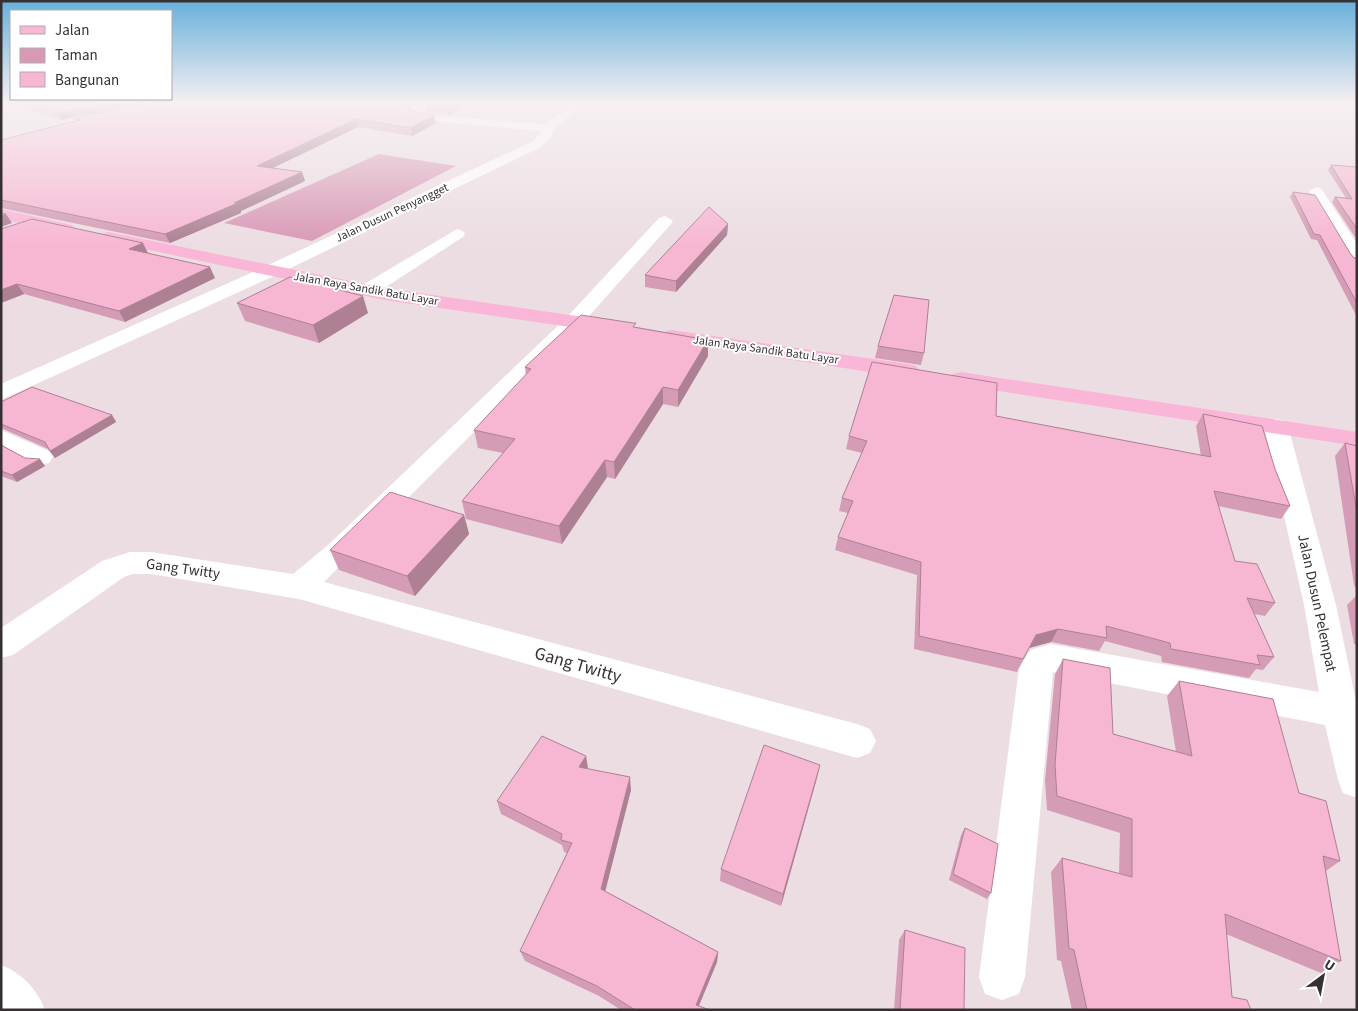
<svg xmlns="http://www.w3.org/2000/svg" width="1358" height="1011" viewBox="0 0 1358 1011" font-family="'Source Sans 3',sans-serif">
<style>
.green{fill:#d899b5}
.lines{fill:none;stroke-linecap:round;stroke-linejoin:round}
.minor{fill:#fff;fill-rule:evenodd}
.major{fill:#fab6d7;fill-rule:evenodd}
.wall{fill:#d49db5}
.shaded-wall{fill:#ad8094}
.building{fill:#f7b7d3;stroke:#ad8094}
.labels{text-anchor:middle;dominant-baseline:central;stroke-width:4;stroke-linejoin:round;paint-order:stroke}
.far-street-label{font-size:12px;fill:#363032;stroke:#fff}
.street-label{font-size:15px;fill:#363032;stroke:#fff}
.near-street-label{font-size:18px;fill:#363032;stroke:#fff}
</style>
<rect width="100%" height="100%" fill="#ecdde3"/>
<polygon class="green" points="379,154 456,166 312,241 224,223"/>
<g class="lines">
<g class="minor">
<polygon points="422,103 436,103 421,112 441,116 545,124 572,103 584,103 554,129 552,135 541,147 274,276 1,400 1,384 262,268 533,141 542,131 441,122 411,116 409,114 412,108"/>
<polygon points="1316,187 1321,188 1357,244 1357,263 1351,262 1348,258 1309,191"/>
<polygon points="665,216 673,221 671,224 581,325 324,582 857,724 870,729 876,741 870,753 857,758 299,599 151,574 132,574 124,577 13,655 1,658 1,628 102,561 130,552 151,552 293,574 327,546 567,317 659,218"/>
<polygon points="457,229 463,231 465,234 463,237 375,294 361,294 359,290 361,286"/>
<polygon points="1276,419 1285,421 1288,426 1336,605 1357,706 1357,798 1343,793 1338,780 1325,725 1053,672 1025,977 1019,994 1002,1000 985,994 979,977 1019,668 1030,650 1051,644 1319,692 1304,605 1264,426 1267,421"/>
<polygon points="1,430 49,451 53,457 49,463 40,465 31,463 1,447"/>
<path d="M1 965C23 974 36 988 45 1010H1Z"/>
</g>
<g class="major">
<polygon points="1,209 72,225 74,228 66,233 1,219"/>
<polygon points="108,232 385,288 611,321 618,323 621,327 618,331 611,333 385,300 102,240 100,237 102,234"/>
<polygon points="671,330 908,364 916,366 919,371 916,376 908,378 664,340 661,336 664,332"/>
<polygon points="961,372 1357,432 1357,446 953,384 950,379 953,374"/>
</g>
</g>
<g class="wall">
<polygon points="10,103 140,103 61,120"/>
<polygon points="151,103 418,103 411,106 409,110 436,123 412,136 358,127 273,168 302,172 305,181 241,211 241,213 170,243 1,208 1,140 76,121 75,119"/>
<polygon points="426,103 470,103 450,115 426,111 425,104"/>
<polygon points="1331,165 1357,167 1357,240 1332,202 1335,197 1346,198 1328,170"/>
<polygon points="1293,192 1354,258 1357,258 1357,317 1317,240 1311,239 1290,197"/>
<polygon points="728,224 727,235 676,292 645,287 645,275"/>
<polygon points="1,229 148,253 147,253 215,278 125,322 24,294 1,303"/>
<polygon points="237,303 368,313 319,343 245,321"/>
<polygon points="636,327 708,340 708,356 678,407 663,404 615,479 607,477 562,544 466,519 462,501 503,453 478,448 474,430 526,375 525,367"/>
<polygon points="878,346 924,353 921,365 875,358"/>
<polygon points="1,402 112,415 116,422 55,458 48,449 1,428"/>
<polygon points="1203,414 1275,469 1290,506 1281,519 1218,506 1235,561 1275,603 1265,616 1254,614 1274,657 1263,670 1256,669 1249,678 1162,662 1161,656 1105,641 1099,651 1051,642 1029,648 1017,672 914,649 917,575 835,550 838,537 848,513 839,511 842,498 862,453 846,449 849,436 996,416 1201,456 1196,426"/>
<polygon points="1345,443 1357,446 1357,590 1354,585 1335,456"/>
<polygon points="1,445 25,458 45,466 17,482 1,476"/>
<polygon points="464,515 469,534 415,596 339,570 330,550"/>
<polygon points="1357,595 1357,645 1354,644 1347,605"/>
<polygon points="1063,659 1113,734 1176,752 1167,696 1179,681 1299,793 1340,861 1326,871 1341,961 1321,973 1226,934 1232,997 1251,1010 1072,1010 1061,961 1057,960 1051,872 1062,858 1119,874 1120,833 1047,810 1045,780 1055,674"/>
<polygon points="586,756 588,769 631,790 605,891 718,952 717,962 699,1006 710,1010 621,1010 599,996 525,961 520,951 567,853 564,852 562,845 501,814 497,801"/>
<polygon points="820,765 781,906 720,881 721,869"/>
<polygon points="965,828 991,893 987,899 949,880 961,835"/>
<polygon points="905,930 964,1010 894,1010 899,940"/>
</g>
<g class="shaded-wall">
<polygon points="103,103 140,103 61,120 58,113"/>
<polygon points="407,103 418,103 411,106 407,114 406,107"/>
<polygon points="456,103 470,103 450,115 449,107"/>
<polygon points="434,115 436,123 412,136 411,128"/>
<polygon points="356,119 358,127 260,174 257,166"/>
<polygon points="302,172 305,181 241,211 241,213 170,243 165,234"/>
<polygon points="6,214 12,223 1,227 1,216"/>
<polygon points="728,224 727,235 676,292 676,281"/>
<polygon points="143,243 148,253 134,259 129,249"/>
<polygon points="210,267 215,278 125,322 119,311"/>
<polygon points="17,284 24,294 1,303 1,290"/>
<polygon points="363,296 368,313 319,343 313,325"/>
<polygon points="708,340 708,356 678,407 678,390"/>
<polygon points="663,387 663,404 615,479 614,462"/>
<polygon points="112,415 116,422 55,458 50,451"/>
<polygon points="40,459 45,466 17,482 12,475"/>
<polygon points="605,460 607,477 562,544 559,526"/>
<polygon points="464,515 469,534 415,596 407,576"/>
<polygon points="1058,629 1051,642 1029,648 1017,672 1036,635"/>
<polygon points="586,756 588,769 579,767"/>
<polygon points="820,765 817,778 781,906 783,894"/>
<polygon points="630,777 631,790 603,900 601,889"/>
<polygon points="718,952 717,962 697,1010 696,1005"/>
</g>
<g class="building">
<polygon points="28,103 103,103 58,113"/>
<polygon points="151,103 407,103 406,107 408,110 434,115 411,128 356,119 257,166 302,172 234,203 238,203 165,234 1,200 1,140 80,120 75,119 92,114"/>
<polygon points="426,103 456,103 449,107 425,104"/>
<polygon points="1331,165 1357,167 1357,229 1335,197 1352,199"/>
<polygon points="1293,192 1315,195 1350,253 1354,258 1357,258 1357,303 1320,235 1314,234"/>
<polygon points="709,207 728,224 676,281 645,275"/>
<polygon points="1,213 6,214 1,216"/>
<polygon points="32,219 143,243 129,249 210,267 119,311 17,284 1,290 1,229"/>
<polygon points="290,277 363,296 313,325 237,303"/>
<polygon points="894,295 929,300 924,353 878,346"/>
<polygon points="581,315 633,323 636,323 633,327 708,340 678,390 663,387 614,462 605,460 559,526 462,501 515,439 474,430 531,369 525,367"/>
<polygon points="872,362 997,383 996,416 1211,457 1203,414 1262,426 1275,469 1290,506 1214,491 1235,561 1257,564 1275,603 1247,598 1274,657 1257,655 1260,665 1171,649 1170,643 1106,626 1107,638 1058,629 1036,635 1023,659 919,636 921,562 838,537 853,501 842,498 867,441 849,436"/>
<polygon points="32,387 112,415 50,451 45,442 1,424 1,402"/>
<polygon points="1345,443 1357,446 1357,513"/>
<polygon points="1,445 25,458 40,459 12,475 1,471"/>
<polygon points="390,492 464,515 407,576 330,550"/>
<polygon points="1063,659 1110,668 1113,734 1192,756 1179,681 1273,699 1299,793 1326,801 1340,861 1323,856 1341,961 1225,914 1232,997 1247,1000 1251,1010 1087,1010 1074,950 1069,948 1062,858 1132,877 1132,819 1057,796 1055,765"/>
<polygon points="542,736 586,756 579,767 630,777 601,889 718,952 696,1005 710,1010 635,1010 597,986 520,951 572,843 561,840 562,834 497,801"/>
<polygon points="764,745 820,765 783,894 721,869"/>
<polygon points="965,828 998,844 991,893 953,874"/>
<polygon points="905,930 965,948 964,1010 900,1010"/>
</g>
<linearGradient id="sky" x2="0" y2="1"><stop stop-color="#66b0db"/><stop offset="0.42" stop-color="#f6f0f2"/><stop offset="1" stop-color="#f6f0f2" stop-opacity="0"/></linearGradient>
<rect width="1358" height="245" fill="url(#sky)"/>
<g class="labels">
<g class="far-street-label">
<text transform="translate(392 213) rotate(-25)">Jalan Dusun Penyangget</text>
<text transform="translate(366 289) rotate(10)">Jalan Raya Sandik Batu Layar</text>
<text transform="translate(766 350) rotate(8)">Jalan Raya Sandik Batu Layar</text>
</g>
<g class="street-label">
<text transform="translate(183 569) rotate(8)">Gang Twitty</text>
<text transform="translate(1317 603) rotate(78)">Jalan Dusun Pelempat</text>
</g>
<g class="near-street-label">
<text transform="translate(578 665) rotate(16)">Gang Twitty</text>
</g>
</g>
<rect width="1358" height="1011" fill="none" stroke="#363032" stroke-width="5"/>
<rect x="10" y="10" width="162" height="90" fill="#ffffff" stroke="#afacad"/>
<rect x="20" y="26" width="25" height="8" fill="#fab6d7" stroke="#afacad"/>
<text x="55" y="35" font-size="15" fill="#363032">Jalan</text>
<rect x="20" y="48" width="25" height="15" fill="#d899b5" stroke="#afacad"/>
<text x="55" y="60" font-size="15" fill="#363032">Taman</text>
<rect x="20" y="72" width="25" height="15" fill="#f7b7d3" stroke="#afacad"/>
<text x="55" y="85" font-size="15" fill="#363032">Bangunan</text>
<g transform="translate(1323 976) rotate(32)" stroke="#ffffff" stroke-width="4" paint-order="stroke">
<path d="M0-4L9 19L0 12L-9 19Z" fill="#363032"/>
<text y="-8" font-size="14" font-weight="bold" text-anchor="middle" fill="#363032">U</text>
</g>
</svg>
